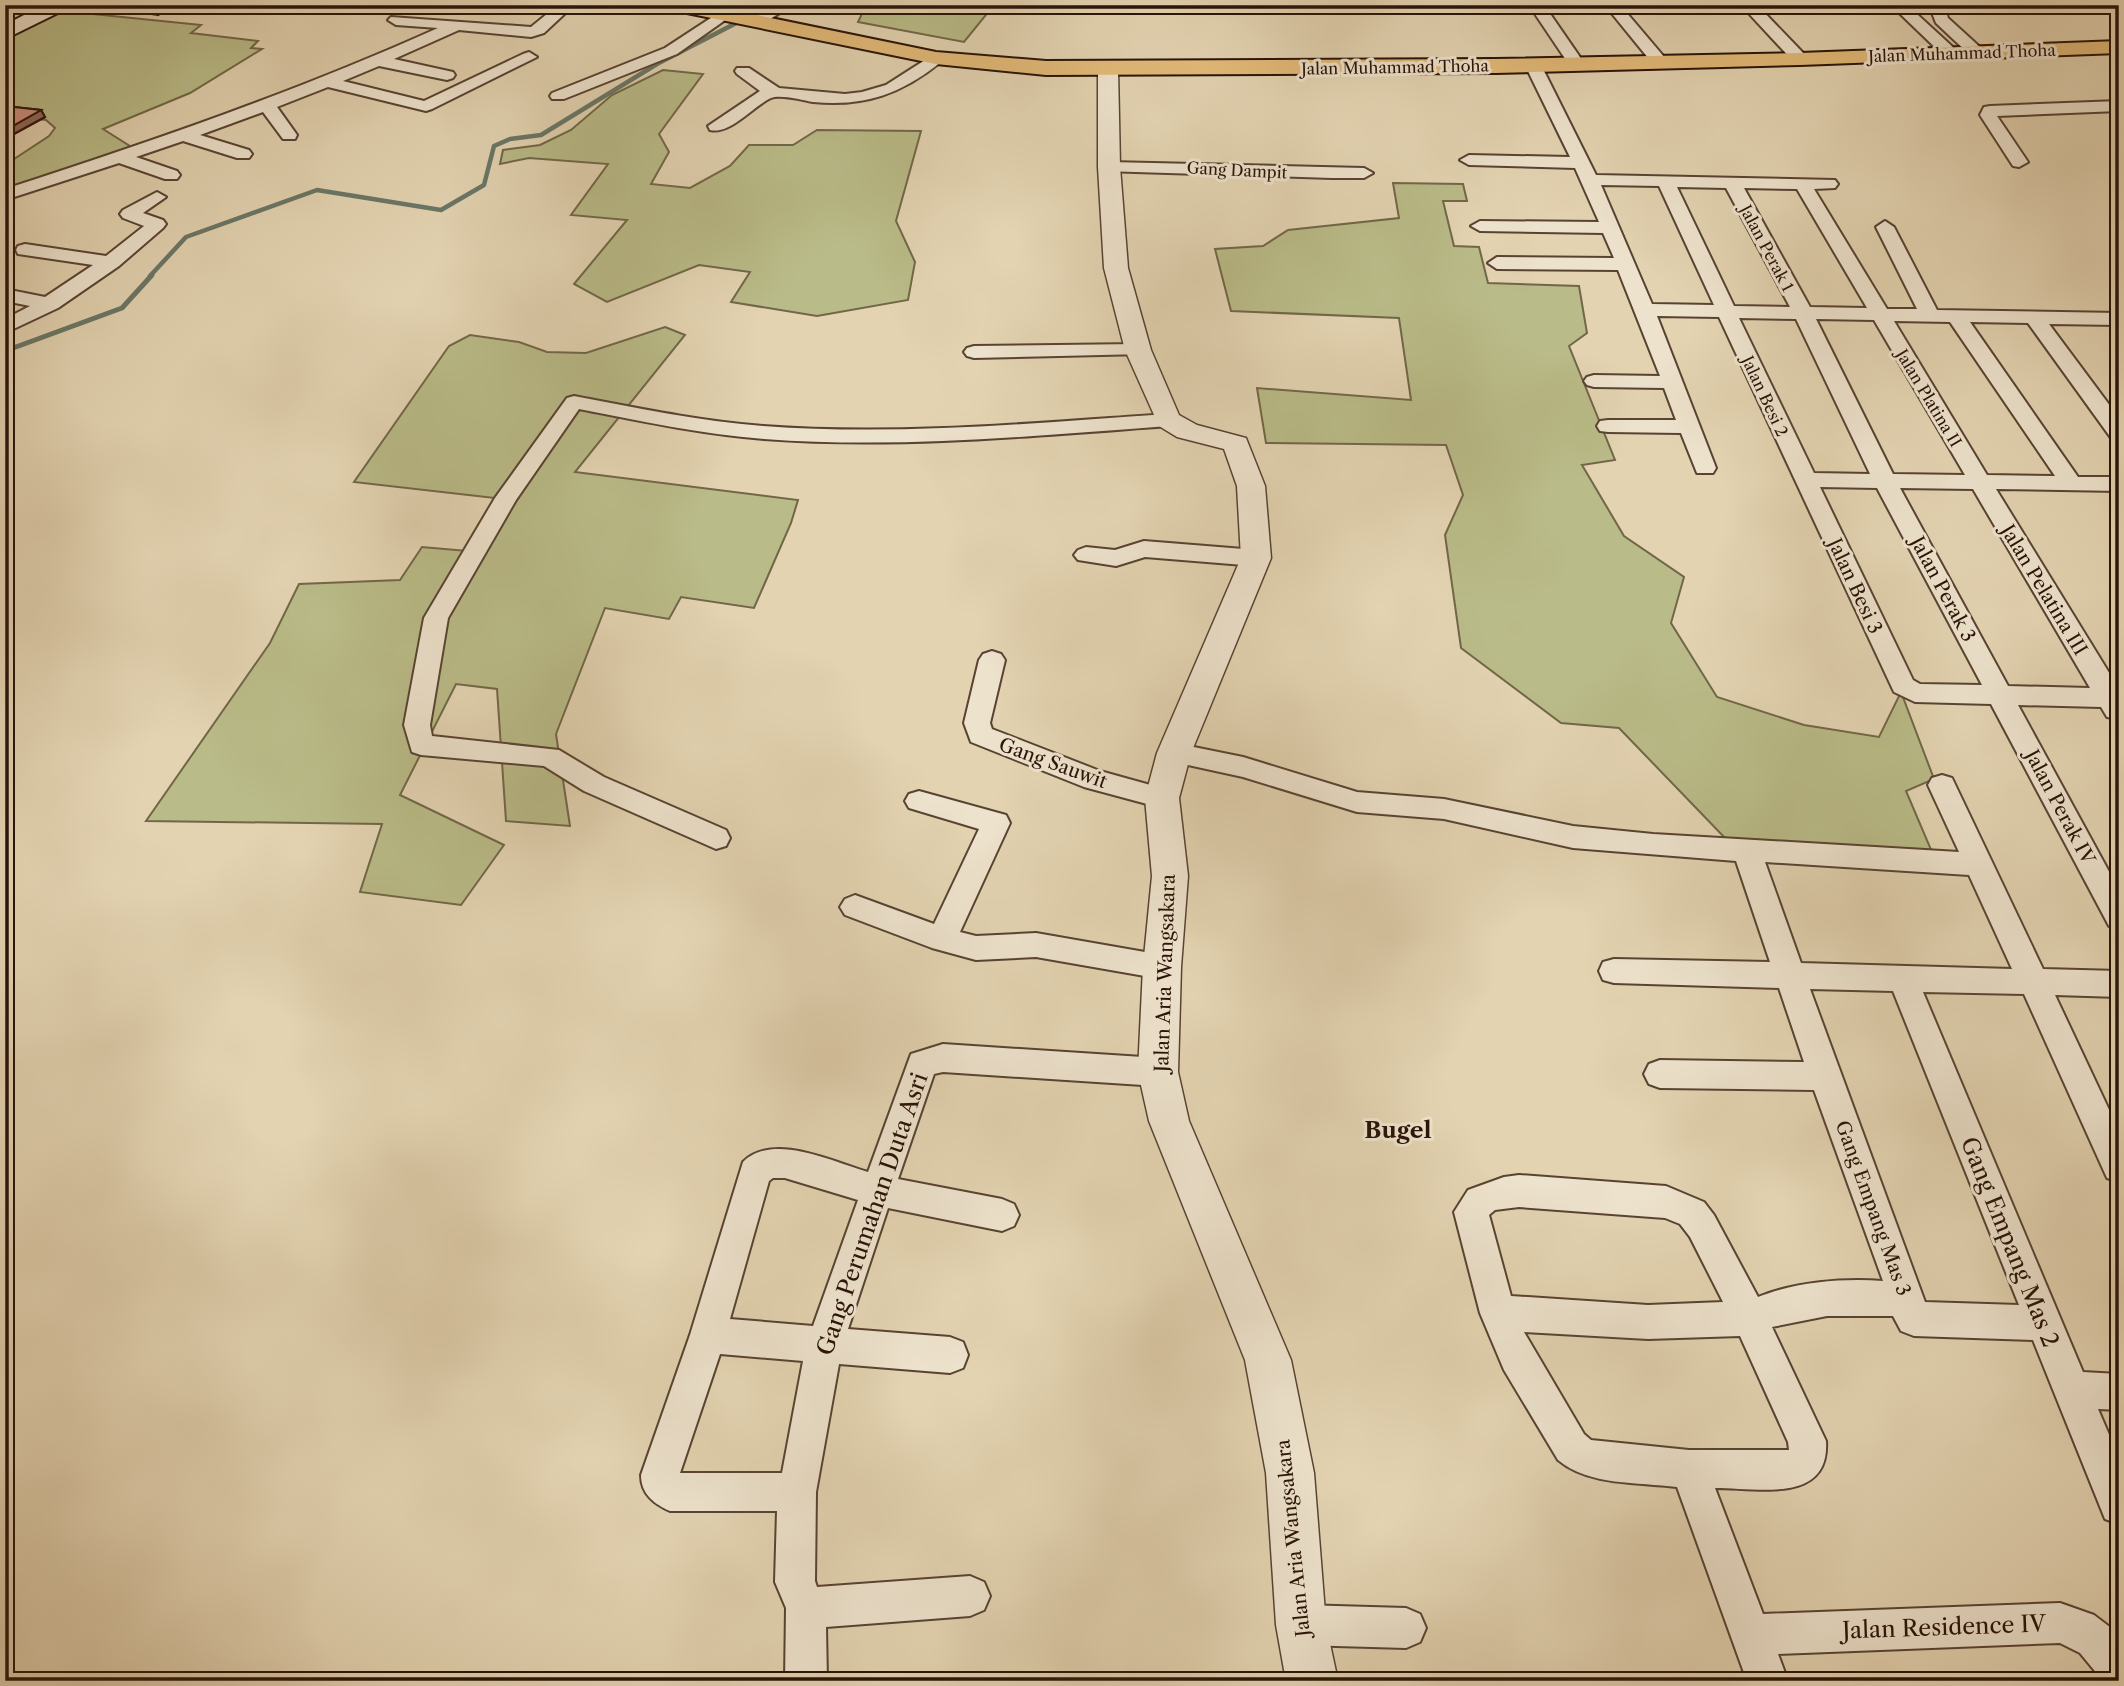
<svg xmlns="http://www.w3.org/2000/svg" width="2124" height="1686" viewBox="0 0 2124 1686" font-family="'Libre Caslon Text',serif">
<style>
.green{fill:#b9bb88;stroke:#716748;stroke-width:2}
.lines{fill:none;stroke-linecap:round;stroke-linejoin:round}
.stream-far1{stroke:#6a7767;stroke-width:4.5}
.stream{stroke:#6a7767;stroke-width:5}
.minor-casing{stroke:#584332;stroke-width:4}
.tertiary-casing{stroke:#584332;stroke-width:3}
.secondary-casing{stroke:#291308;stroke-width:4}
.primary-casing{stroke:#291308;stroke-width:4}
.minor{fill:#ede2cc;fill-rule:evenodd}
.tertiary{fill:#ede2cc;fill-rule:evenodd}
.secondary{fill:#ede2cc;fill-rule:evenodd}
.primary{fill:#e2ba78;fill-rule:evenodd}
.wall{fill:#b17d70;stroke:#291308;stroke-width:2}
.shaded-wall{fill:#90665b;stroke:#291308;stroke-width:2}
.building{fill:#ce9182;stroke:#291308;stroke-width:2}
.labels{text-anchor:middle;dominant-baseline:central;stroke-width:6;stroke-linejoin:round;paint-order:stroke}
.far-street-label{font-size:16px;fill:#291308;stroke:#ede2cc}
.street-label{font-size:19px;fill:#291308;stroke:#ede2cc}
.quarter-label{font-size:23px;font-weight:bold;fill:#291308;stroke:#ede2cc}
.near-street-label{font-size:23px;fill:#291308;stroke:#ede2cc}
</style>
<rect width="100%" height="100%" fill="#e3d3b1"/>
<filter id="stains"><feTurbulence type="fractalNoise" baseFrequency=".00286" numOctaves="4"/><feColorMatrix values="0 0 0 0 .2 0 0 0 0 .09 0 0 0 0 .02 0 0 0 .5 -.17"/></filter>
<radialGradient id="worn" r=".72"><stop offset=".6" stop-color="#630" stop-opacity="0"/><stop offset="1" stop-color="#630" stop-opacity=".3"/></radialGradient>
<g class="green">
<polygon points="866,5 994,5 964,42 858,22"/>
<polygon points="53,10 201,25 191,33 258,41 251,48 262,49 190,93 103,129 133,148 5,192 5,165 49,136 55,128 46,120 5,115 5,37"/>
<polygon points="663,70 703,74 659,134 669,152 651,184 690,188 730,166 749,145 793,145 817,130 921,131 896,221 915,262 908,300 817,316 731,302 750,272 699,265 607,302 574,284 627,220 571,215 608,164 529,158 500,164 503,150 540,145 571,130 612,95"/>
<polygon points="1393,183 1463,184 1467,201 1443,201 1454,246 1479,247 1488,283 1579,286 1587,333 1569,346 1615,460 1582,465 1624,536 1684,577 1671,623 1717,697 1804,725 1879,737 1901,692 1934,779 1906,791 1935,859 1725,838 1619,728 1561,723 1461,648 1445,535 1463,495 1446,445 1266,443 1257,388 1411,400 1399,318 1231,311 1215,249 1263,246 1288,230 1399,218"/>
<polygon points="665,327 685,335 575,472 798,500 791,523 754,608 681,597 669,619 605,608 556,734 570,826 506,821 497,689 456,684 400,795 504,845 461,905 360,892 382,824 146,821 270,643 299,584 400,580 422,547 479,552 512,500 354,482 449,346 470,335 519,342 547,352 586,353"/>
</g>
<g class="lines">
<polyline class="stream-far1" points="150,276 186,237 317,190 441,210 484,185 494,146 510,139 541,135 657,64 771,5"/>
<polyline class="stream" points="5,351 122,308 152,275"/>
<g class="minor-casing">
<g id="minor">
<path d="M558 5H574L544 33 531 37 459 30 394 59 453 72 455 75 453 78 447 80 379 66 343 81 424 101 523 54 529 52 537 57 432 109 426 111 328 87 277 107 297 135 295 139H283L263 112 200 135 249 150 252 154 249 158H237L183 141 136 157 177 171 180 175 177 179H165L119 163 5 200V189C153 141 298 91 438 28L396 25 388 20 391 17 531 27Z"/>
<polygon points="774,5 792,5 761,25 751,25 748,22 751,19"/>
<polygon points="1529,5 1544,5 1584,63 1582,66 1570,66"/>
<polygon points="1605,5 1620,5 1665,58 1667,61 1665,64 1653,64"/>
<polygon points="1741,5 1757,5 1806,56 1808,59 1806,62 1794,62"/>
<polygon points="1891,5 1907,5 1956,50 1958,53 1956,56 1944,56"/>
<polygon points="1929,5 1944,5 1948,18 1982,49 1984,52 1982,55 1970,55 1936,23"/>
<polygon points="723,10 728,12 731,15 728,18 677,54 564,99 552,99 550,96 552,93 665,48"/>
<path d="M936 53 944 58 942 61C902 94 864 107 813 102 802 100 780 94 771 98 753 106 730 135 710 130L708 126 760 91 737 74 735 71 737 68H749L779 88 845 94 862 92 886 85Z"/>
<path d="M1533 60 1541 65 1596 175 1835 180 1838 184 1835 188 1814 189 1887 309H1917L1876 227 1885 221 1894 227 1937 310 2119 313V325L2049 324 2119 418V439L2111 438 2028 323 1970 322 2078 477H2119V491L1996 489 2119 689V719L2107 717 2101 707 2018 705 2119 890V930L2109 926 1991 704 1915 702 1894 692 1719 317 1657 316 1716 468 1713 473H1697L1681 433 1608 432 1600 431 1597 426 1600 421 1608 420H1676L1664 388 1594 387 1587 385 1584 381 1587 377 1594 375 1660 376 1618 270 1497 269 1488 263 1497 257 1614 258 1603 233 1480 231 1471 226 1480 221 1599 222 1575 168 1469 165 1460 160 1469 155 1570 157 1525 65ZM1601 185 1659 186 1714 305 1652 304ZM1677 187 1726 188 1790 307 1734 306ZM1744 188 1797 189 1867 308 1810 307ZM1739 318 1796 319 1870 474 1814 473ZM1816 319 1874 320 1965 475 1893 474ZM1894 321 1950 322 2055 476 1987 475ZM1820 487 1877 488 1982 685 1920 684 1913 680ZM1900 488 1973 489 2090 688 2008 686Z"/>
<polygon points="2119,101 2119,111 1997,116 2028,162 2019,167 2013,166 1980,115 1984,107 1990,106"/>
<polygon points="1109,162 1364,168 1373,173 1364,178 1332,178 1103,171 1100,167"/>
<polygon points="157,192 166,197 143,213 163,220 166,224 163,228 119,266 58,308 5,333 5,319 30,306 5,301 5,289 45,297 93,265 18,254 16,250 18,246 25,244 106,256 144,226 123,218 120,214 123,210"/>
<polygon points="1138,344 1145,346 1148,350 1145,354 974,358 967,356 964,352 967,348 974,346"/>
<path d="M574 396C637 408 700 421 763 426 898 436 1034 423 1168 414L1176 415 1179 420 1176 425 1168 426C1034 436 898 449 764 439 701 434 640 421 579 409L516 500 448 618 430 725 432 736 559 750 604 777 726 830 730 838 726 846 716 849 584 791 544 766 421 755 412 752 404 725 424 618 495 498 567 398Z"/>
<polygon points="1144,541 1256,550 1264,553 1268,558 1264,563 1256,566 1145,557 1116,566 1078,560 1074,555 1078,550 1086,547 1115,550"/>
<polygon points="992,651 1001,654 1005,660 990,723 992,729 1100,771 1172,791 1176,798 1172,805 1162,808 1084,787 971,742 964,723 979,660 983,654"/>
<path d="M1174 743 1243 757 1357 792 1444 799 1573 826 1653 834 1959 852 1928 785 1932 778 1942 775 1952 778 2043 969 2119 971V997L2055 995 2119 1131V1182L2107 1178 2024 994 1923 992 2083 1372 2119 1374V1410L2098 1409 2119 1458V1524L2105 1519 2033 1340 1914 1336 1901 1331 1893 1316H1827L1772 1327 1826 1441C1830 1504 1758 1488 1715 1488L1763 1614 2060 1603 2094 1615 2119 1634V1681H2103L2080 1653 2060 1643 1778 1654 1788 1681H1747L1677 1487C1638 1482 1589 1486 1558 1460L1504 1370 1480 1313 1454 1212 1468 1190 1504 1177 1519 1175 1666 1186 1704 1202 1714 1215 1758 1297C1795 1282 1843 1278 1883 1281L1814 1090 1660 1088 1649 1084 1644 1074 1649 1064 1660 1060 1804 1062 1779 988 1614 983 1603 980 1599 971 1603 962 1614 959 1770 962 1736 861 1573 848 1444 819 1357 812 1243 777 1165 760 1161 753 1165 746ZM1765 862 1969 875 2012 969 1801 963ZM1810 989 1893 991 2019 1305 1925 1302ZM1519 1207 1665 1218 1680 1224 1690 1237 1723 1302 1648 1305 1511 1296 1489 1215 1495 1210ZM1524 1332 1648 1339 1740 1336 1788 1442 1789 1450H1689L1591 1440 1584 1434Z"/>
<polygon points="919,791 1006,815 1010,823 960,932 976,936 1036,933 1162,955 1173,958 1177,967 1173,976 1162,979 1036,957 976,960 932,948 845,915 840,907 845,899 855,895 934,924 979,829 909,808 905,801 909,794"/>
<path d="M943 1044 1158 1058 1169 1062 1174 1072 1169 1082 1158 1086 943 1072 934 1074 898 1179 1002 1199 1014 1204 1019 1215 1014 1226 1002 1231 888 1208 848 1329 950 1337 963 1342 968 1355 963 1368 950 1373 839 1364 816 1492 815 1581 817 1587 970 1576 984 1582 990 1596 984 1610 970 1616 826 1627 827 1681H785L786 1608 775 1582 777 1511H670C654 1504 641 1494 641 1475L690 1335 743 1162C773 1132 833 1162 868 1172L911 1054ZM773 1178H785L858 1200 813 1326 730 1319 769 1181ZM720 1354 803 1361 782 1473H680Z"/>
<polygon points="1301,1605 1406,1608 1420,1614 1426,1628 1420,1642 1406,1648 1301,1645 1287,1639 1281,1625 1287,1611"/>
</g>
</g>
<g class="tertiary-casing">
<polygon id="tertiary" points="1108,62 1115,64 1118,68 1120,167 1128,268 1151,350 1179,415 1197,425 1246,438 1265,486 1271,558 1191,753 1179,798 1188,876 1181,967 1178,1072 1189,1121 1291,1360 1314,1473 1326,1625 1338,1681 1286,1681 1276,1625 1266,1473 1245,1360 1149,1121 1138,1072 1143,967 1152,876 1145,798 1157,753 1241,558 1237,486 1224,449 1177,437 1159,426 1125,350 1104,268 1098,167 1098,68 1101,64"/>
</g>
<g class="secondary-casing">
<polygon id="secondary" points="43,5 69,5 66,9 5,39 5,25"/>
</g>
<g class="primary-casing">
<polygon id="primary" points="667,5 708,5 936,52 1046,61 1495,59 1800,53 2119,41 2119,53 1800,65 1495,73 1046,75 936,64 677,11 670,9"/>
</g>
<use href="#minor" class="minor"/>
<use href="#tertiary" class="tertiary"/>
<use href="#secondary" class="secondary"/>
<use href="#primary" class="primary"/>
</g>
<g class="wall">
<polygon points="118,5 174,5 158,15 121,10"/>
<polygon points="5,106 41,110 45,117 14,134 5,133"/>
</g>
<g class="shaded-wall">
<polygon points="154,5 174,5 158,15"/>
<polygon points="41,110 45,117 14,134 11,127"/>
</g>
<polygon class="building" points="5,106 41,110 11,127 5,127"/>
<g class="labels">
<g class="far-street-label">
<text transform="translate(1962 53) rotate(-2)">Jalan Muhammad Thoha</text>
<text transform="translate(1395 67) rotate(-1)">Jalan Muhammad Thoha</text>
<text transform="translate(1237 170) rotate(3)">Gang Dampit</text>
<text transform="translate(1767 248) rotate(62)">Jalan Perak 1</text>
<text transform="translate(1765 396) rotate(65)">Jalan Besi 2</text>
<text transform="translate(1929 398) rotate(59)">Jalan Platina II</text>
</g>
<g class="street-label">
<text transform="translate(1855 586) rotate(65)">Jalan Besi 3</text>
<text transform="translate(1943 589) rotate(62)">Jalan Perak 3</text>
<text transform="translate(2044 590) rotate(59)">Jalan Pelatina III</text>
<text transform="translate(1053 763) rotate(20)">Gang Sauwit</text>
<text transform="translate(2060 807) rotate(62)">Jalan Perak IV</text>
<text transform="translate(1165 973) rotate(-88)">Jalan Aria Wangsakara</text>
<text transform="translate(1873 1208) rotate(70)">Gang Empang Mas 3</text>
<text transform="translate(1293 1538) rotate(-96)">Jalan Aria Wangsakara</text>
</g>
<g class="quarter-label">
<text x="1398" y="1130">Bugel</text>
</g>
<g class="near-street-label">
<text transform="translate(872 1214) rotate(-71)">Gang Perumahan Duta Asri</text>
<text transform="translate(2010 1242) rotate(68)">Gang Empang Mas 2</text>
<text transform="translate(1944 1627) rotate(-2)">Jalan Residence IV</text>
</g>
</g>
<rect width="2124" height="1686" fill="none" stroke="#e3d3b1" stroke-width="28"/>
<rect x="7" y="7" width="2110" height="1672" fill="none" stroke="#291308" stroke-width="3.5"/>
<rect x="14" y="14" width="2096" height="1658" fill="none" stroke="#291308" stroke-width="2"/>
<rect width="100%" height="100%" filter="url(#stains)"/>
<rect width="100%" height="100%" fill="url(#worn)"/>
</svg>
